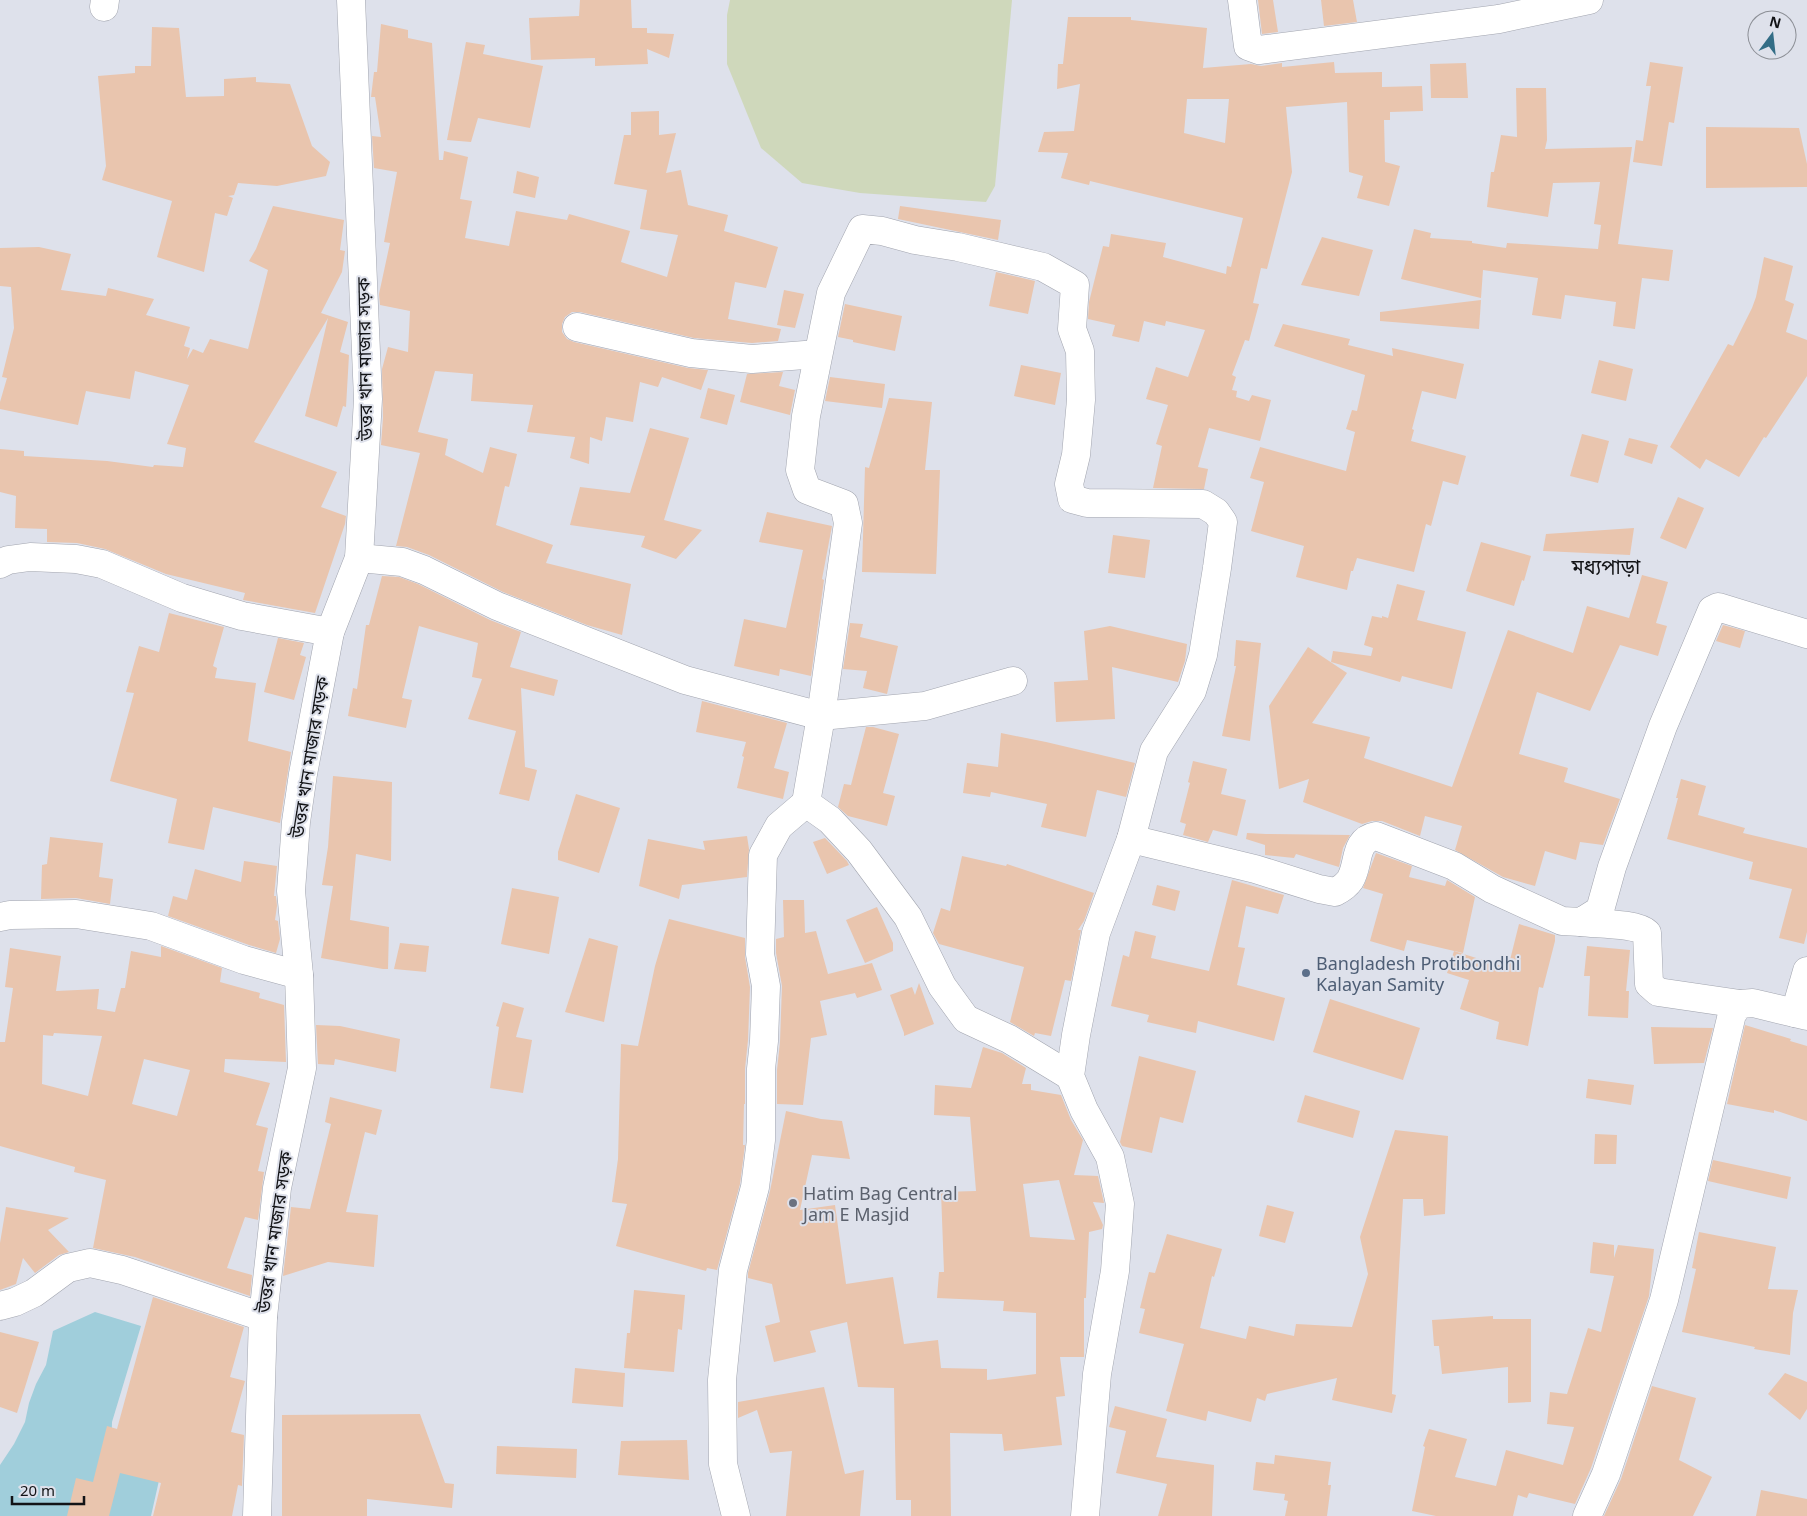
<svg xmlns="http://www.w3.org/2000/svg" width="1807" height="1516" viewBox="0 0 1807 1516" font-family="'Noto Sans','Noto Sans Bengali',sans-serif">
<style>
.green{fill:#cfd8bb}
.water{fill:#a0cedb}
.building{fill:#e9c5ae;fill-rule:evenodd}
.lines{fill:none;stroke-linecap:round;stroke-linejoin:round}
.minor-casing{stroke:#a2a5af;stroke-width:29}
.minor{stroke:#fff;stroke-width:28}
.service-dot{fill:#5c6f8a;stroke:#dee1eb;stroke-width:2}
.worship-dot{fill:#6b7280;stroke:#dee1eb;stroke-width:2}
.labels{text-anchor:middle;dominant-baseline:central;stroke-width:4;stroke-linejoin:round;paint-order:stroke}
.street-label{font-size:18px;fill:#121316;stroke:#dee1eb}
.service-label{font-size:18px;fill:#4e5e75;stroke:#dee1eb;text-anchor:start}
.worship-label{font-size:18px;fill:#5b616d;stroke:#dee1eb;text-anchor:start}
.quarter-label{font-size:20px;fill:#121316;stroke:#dee1eb}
</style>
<rect width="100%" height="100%" fill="#dee1eb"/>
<polygon class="green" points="730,0 1012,0 995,186 986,202 860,193 802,183 761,148 727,64 727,15"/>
<polygon class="water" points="95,1312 141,1326 112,1422 111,1459 160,1476 151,1516 0,1516 0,1465 14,1444 25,1422 29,1403 36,1384 46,1365 53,1331"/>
<g class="building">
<polygon points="580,0 631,0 632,28 647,28 647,33 674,34 669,58 647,49 648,64 595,66 595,58 531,60 529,18 579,16"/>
<polygon points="1258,0 1273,0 1278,32 1262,34"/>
<polygon points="1321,0 1353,0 1357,22 1324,26"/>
<path d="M1068 17H1131V20L1207 28 1203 68 1251 64 1261 66 1282 63V67L1334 62 1335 73 1382 72V87L1422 86 1423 111 1390 112V120H1384L1385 162 1400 166 1389 206 1357 198 1363 176 1349 172 1347 102 1286 107 1292 172 1267 269 1261 268 1253 303 1259 304 1249 341 1245 340 1232 375 1236 377 1232 390 1237 391 1236 397 1249 401 1252 395 1271 400 1260 441 1209 428 1198 467 1208 469 1204 489 1153 488 1162 446 1156 444 1168 405 1146 399 1156 367 1188 377 1205 330 1166 321 1165 326 1144 321 1139 342 1112 336 1115 325 1088 319 1089 302 1103 246 1109 247 1111 234 1166 243 1163 257 1226 274 1227 266 1231 267 1243 218 1090 181 1089 185 1061 178 1068 153 1038 152 1044 132 1074 131 1080 84 1057 89 1058 64H1063ZM1187 99H1229L1225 143 1184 133Z"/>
<polygon points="381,24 408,30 408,38 432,43 439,160 443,160 444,151 468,157 460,199 472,201 465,238 509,246 516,211 567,220 569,214 630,231 621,262 667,277 678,235 640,229 647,190 614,184 624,135 631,135 631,112 659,111 659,135 676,133 666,173 681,170 688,205 728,215 724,231 778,247 766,288 735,282 728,319 781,329 778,341 752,343 694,338 580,312 572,312 565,317 562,324 562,332 567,339 574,342 688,368 708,370 701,390 662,377 658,387 640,382 633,422 606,417 602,441 590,437 589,464 570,458 575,437 527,432 533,405 471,401 473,374 435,371 418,432 448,439 445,455 483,473 490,447 517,454 509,487 505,486 496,525 553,545 546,563 631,584 622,635 587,625 503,592 429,555 407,547 396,546 420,453 381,445 383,418 382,369 388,347 408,352 410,311 380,305 379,294 390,243 384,242 397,172 374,168 372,136 381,137 375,97 371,97 374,72 377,72"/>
<polygon points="152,27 179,28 186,97 224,96 224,79 256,77 256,82 290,84 312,146 330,162 326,176 277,186 238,183 234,195 228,196 233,198 227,216 215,213 204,272 157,257 172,201 102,180 106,166 98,76 135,73 135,66 151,66"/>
<polygon points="466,42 485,45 483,54 543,66 530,128 478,118 471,142 447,140"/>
<polygon points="1650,62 1683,67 1674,123 1669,122 1662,166 1633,162 1636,140 1643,141 1651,86 1646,86"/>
<polygon points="1466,63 1468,98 1431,98 1430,64"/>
<polygon points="1516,88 1546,88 1547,140 1545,149 1632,147 1618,244 1673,250 1669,281 1642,278 1635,329 1613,326 1616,302 1565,295 1561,319 1532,315 1538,278 1483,270 1481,298 1401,279 1414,229 1431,233 1430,238 1472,241 1472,243 1506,248 1507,243 1598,249 1601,225 1594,224 1600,182 1553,183 1548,217 1487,207 1491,172 1494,172 1501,135 1517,137"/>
<polygon points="1706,127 1799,128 1807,164 1807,187 1706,188"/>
<polygon points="517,171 539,177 535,198 513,193"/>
<polygon points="273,206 344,220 340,250 345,251 342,272 321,313 348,322 340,352 349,355 346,407 343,406 337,427 305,416 328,318 254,442 337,472 321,507 346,516 345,524 315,613 243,600 245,593 166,574 105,549 77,543 47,542 47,529 15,528 16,496 0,492 0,449 24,451 24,456 107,461 153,467 154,465 183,467 186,448 167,444 189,385 135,371 130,399 86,391 78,425 0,409 0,402 7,378 2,377 14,328 11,287 0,286 0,248 39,247 71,254 61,290 106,296 108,288 154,299 146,315 190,327 184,346 190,348 187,359 193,349 203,353 210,339 248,349 268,270 249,261 256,249"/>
<polygon points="900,206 1001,220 998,240 898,219"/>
<polygon points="1322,237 1373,250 1359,296 1301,285"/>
<polygon points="1764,257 1793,266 1785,300 1794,304 1786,332 1807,340 1807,376 1766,438 1764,437 1739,477 1706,459 1700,469 1670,447 1728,344 1733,346 1752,308 1756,297"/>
<polygon points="996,272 1035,281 1028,314 989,306"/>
<polygon points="784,290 804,294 795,328 777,325"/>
<polygon points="1481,300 1479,329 1380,321 1380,312"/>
<polygon points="845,304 902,316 895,351 853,342 853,340 838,337"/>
<polygon points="1283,324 1350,339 1348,345 1393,356 1392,348 1464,364 1456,399 1422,391 1412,429 1414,430 1411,441 1466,456 1458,485 1443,481 1431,526 1426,524 1414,572 1357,558 1353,571 1351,571 1347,590 1296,577 1304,546 1251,531 1264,482 1250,478 1260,447 1346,471 1355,432 1346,429 1352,410 1357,411 1365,375 1274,346"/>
<polygon points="1599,360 1633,369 1626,401 1591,393"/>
<polygon points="1021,365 1061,373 1055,405 1014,396"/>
<polygon points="783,372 779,386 795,390 790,415 740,402 747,374"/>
<polygon points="830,377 885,384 882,408 825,401"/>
<polygon points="708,388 735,395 727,425 700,418"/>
<polygon points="889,398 932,402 925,470 940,470 936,574 862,572 865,467 869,468"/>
<polygon points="650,428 689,438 664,520 702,530 676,559 641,547 645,536 570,525 580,487 630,493"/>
<polygon points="1582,434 1609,441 1598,483 1570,476"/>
<polygon points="1629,438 1658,445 1652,464 1624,455"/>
<polygon points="1678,497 1704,508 1686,549 1660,538"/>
<polygon points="767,512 832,526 822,579 824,580 811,676 780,669 779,676 734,666 744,619 786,628 803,550 759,542"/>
<polygon points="1634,528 1630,555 1543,551 1546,534"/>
<polygon points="1113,535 1150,540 1145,578 1108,573"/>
<polygon points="1481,542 1531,556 1524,581 1522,580 1514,606 1466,591"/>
<polygon points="1642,575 1668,582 1656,623 1667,626 1658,656 1620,645 1590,711 1537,692 1519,754 1568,768 1564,782 1620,799 1603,845 1580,842 1576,860 1545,851 1535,886 1503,877 1455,850 1462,826 1425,816 1420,836 1382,821 1372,821 1362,824 1303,802 1309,779 1279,789 1269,706 1308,647 1347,673 1312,723 1370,737 1364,758 1452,787 1508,630 1573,653 1587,606 1629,618"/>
<polygon points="382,576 399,577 418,584 490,620 521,632 510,667 558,680 554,696 521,688 525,767 537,770 529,801 499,794 516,731 468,719 482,679 472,677 478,643 419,626 402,698 412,700 406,728 348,716 353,688 357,689 366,625 369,625"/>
<polygon points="1397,584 1425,591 1417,620 1466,632 1452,689 1402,676 1400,682 1331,662 1333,651 1371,656 1373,648 1364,645 1372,616 1382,618 1382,616 1388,618"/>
<polygon points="169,613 224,627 213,666 217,668 215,678 256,683 248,741 291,752 280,823 213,807 204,850 168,843 177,799 110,781 134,693 126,692 139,646 159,652"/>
<polygon points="850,623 863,624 860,637 898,646 887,694 863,688 867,671 843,669"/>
<polygon points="1723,625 1745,631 1740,648 1716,641"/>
<polygon points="1110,626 1187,644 1185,661 1178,682 1112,667 1115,719 1056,722 1054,682 1088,680 1084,631"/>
<polygon points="278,638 304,643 300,655 306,657 294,700 264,692"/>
<polygon points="1236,640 1261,643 1250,741 1222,736 1236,666 1234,666"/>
<polygon points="702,701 787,723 774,768 789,772 783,799 737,788 744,757 742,756 746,742 696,732"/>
<polygon points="866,727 873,727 899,734 883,793 895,796 887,826 848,816 838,807 844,784 851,785"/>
<polygon points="1001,733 1046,742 1135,763 1126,797 1097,790 1086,837 1041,827 1047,804 991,792 990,797 963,793 967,763 998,767"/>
<polygon points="1193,761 1227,769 1221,794 1246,800 1237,836 1213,830 1208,842 1183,835 1186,824 1180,822 1190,783 1188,782"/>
<polygon points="333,776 392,782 391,861 356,854 350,920 389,927 388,969 383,969 321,958 333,886 322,885 328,847"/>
<polygon points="1681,779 1706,786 1698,815 1745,828 1743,833 1807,848 1807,932 1804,944 1779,938 1792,889 1749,879 1753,862 1667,839 1678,798 1676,798"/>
<polygon points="576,794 620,808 599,873 558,860 558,852"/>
<polygon points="1247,833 1266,834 1350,835 1343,848 1339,867 1296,854 1294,858 1265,855 1265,845 1246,839"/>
<polygon points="747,836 749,849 747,877 682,885 679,899 639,886 648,839 705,850 703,841"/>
<polygon points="50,837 103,843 99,877 113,879 110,904 76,898 41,899 42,865 47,864"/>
<polygon points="825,838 847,861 849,865 827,874 813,842"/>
<polygon points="1376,853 1412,866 1409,877 1445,886 1447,880 1475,897 1463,953 1407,940 1404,951 1370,941 1383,894 1363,888"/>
<polygon points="962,856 1006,866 1007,864 1094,893 1084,921 1078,930 1081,930 1071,981 1065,980 1051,1036 1035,1033 1034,1036 1010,1022 1024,967 939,944 933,933 941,908 950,911"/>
<polygon points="244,861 277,866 274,896 276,896 277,906 275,920 278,921 280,939 276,953 249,945 168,916 173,896 187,900 195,869 241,882"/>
<polygon points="1232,880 1284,895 1278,914 1246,906 1238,947 1245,948 1237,985 1285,998 1274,1041 1198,1021 1196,1033 1147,1022 1149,1015 1111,1006 1123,955 1129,957 1135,931 1156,936 1151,958 1209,971"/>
<polygon points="1157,885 1180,891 1175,911 1152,905"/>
<polygon points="512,888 559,897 549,954 501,944"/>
<polygon points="783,900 804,900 805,933 816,931 828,974 872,963 882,990 857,998 855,993 820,1001 827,1035 811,1038 803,1105 777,1104 777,1070 780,1042 782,986 776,953 776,939 784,937"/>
<polygon points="877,907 893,943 893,951 865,963 846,920"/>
<polygon points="669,919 745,938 745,957 750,987 748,1040 745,1069 745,1104 744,1104 743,1145 745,1145 740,1184 717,1270 707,1268 706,1271 616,1246 627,1204 612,1202 618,1159 621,1044 638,1046 655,966"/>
<polygon points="1519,924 1555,935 1555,941 1543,988 1539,987 1528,1046 1496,1039 1499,1022 1460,1009 1469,980 1447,973 1454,951 1508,968"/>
<polygon points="589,938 618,946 604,1022 565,1012"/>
<polygon points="400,943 429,946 426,972 394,969"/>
<path d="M161 946 222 968 220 982 260 993 259 998 284 1005 286 1062 225 1059 224 1072 270 1083 256 1125 268 1128 258 1171 264 1172 258 1220 245 1217 227 1268 252 1275 250 1296 135 1257 93 1248 106 1180 74 1172 75 1167 0 1146V1042H5L13 988 5 987 10 948 61 956 56 991 99 989 97 1009 115 1012 121 988H125L131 951 161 957ZM54 1033 102 1036 88 1096 42 1084 43 1035 53 1036ZM144 1059 190 1070 177 1116 132 1104Z"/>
<polygon points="1587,946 1630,950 1626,991 1629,991 1628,1018 1588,1016 1590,976 1584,976"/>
<polygon points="919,983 934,1024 904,1036 904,1033 890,995 912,987 915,995"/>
<polygon points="1330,999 1420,1028 1403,1080 1313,1052"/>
<polygon points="503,1002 524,1008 516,1037 532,1040 523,1093 490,1088 499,1027 496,1026"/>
<polygon points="316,1025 340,1026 400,1039 396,1072 335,1059 334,1065 318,1064"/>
<polygon points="1745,1025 1791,1039 1790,1041 1807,1046 1807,1121 1774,1110 1774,1113 1727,1104"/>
<polygon points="1651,1027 1713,1028 1704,1063 1654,1064"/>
<path d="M983 1047 1002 1053 1026 1068 1022 1084H1031V1090L1061 1095 1071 1120 1083 1140 1074 1175 1098 1176 1104 1203 1093 1202 1103 1225 1102 1229 1089 1232 1086 1298H1084V1357H1060L1065 1396 1056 1397 1062 1445 1004 1451 1002 1434 950 1433 951 1516H911V1500H896L894 1388 858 1387 847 1322 810 1331 816 1352 774 1362 765 1326 780 1322 772 1284 748 1278V1273L770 1191 786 1111 821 1119 842 1121 850 1159 812 1155 800 1210 835 1205 846 1284 893 1277 904 1344 938 1340 941 1368 987 1369V1380L1036 1374V1313L1003 1311 1004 1301 937 1298 939 1272H944L941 1192 976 1191 970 1117 934 1115 935 1085 971 1088ZM1059 1180 1075 1240 1030 1237 1023 1184Z"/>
<polygon points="1139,1056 1196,1071 1183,1123 1160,1117 1152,1153 1122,1146 1120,1142"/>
<polygon points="1588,1079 1634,1085 1631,1105 1586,1098"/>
<polygon points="1305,1095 1360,1111 1353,1138 1297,1122"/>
<polygon points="330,1097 382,1110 376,1135 365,1132 346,1212 378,1215 374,1267 328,1262 283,1276 291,1207 310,1209 331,1124 325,1122"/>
<polygon points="1395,1130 1448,1136 1445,1214 1424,1216 1423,1199 1403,1199 1392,1394 1396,1395 1392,1413 1332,1400 1337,1378 1267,1394 1265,1401 1257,1398 1251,1422 1208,1411 1206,1421 1166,1411 1184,1344 1139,1333 1145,1309 1140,1308 1149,1272 1155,1273 1167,1234 1222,1249 1214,1277 1212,1276 1200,1328 1246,1339 1249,1326 1294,1336 1296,1324 1352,1327 1368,1274 1360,1237"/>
<polygon points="1595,1134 1617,1135 1616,1164 1594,1164"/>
<polygon points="1713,1160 1791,1177 1787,1199 1708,1181"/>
<polygon points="1267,1205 1294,1212 1285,1243 1259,1236"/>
<polygon points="6,1207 69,1218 48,1230 69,1252 59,1255 35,1273 23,1258 16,1284 0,1290 0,1243"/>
<polygon points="1699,1232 1776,1247 1768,1289 1798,1290 1793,1313 1790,1355 1754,1349 1755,1347 1682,1332 1696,1269 1692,1268"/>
<polygon points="1593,1242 1614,1245 1614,1258 1618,1245 1654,1249 1649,1296 1591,1468 1575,1504 1529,1493 1527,1498 1518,1495 1513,1516 1436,1516 1412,1511 1425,1447 1423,1446 1429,1429 1467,1439 1455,1477 1496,1486 1506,1450 1563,1465 1574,1427 1547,1424 1550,1392 1567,1394 1588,1328 1601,1332 1614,1276 1590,1273"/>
<polygon points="634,1290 685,1295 682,1330 678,1329 674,1372 624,1368 627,1333 630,1333"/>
<polygon points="153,1297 244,1327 230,1377 245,1381 231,1432 244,1435 242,1484 242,1486 238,1485 232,1516 153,1516 161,1483 120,1473 109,1516 67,1516 76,1478 93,1482 107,1426 117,1429"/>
<polygon points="1493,1316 1493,1319 1531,1319 1531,1402 1508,1403 1508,1367 1442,1374 1439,1346 1434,1346 1432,1320"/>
<polygon points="0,1332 39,1342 17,1413 0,1407"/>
<polygon points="575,1368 625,1373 623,1407 572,1403"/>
<polygon points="1785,1373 1807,1382 1807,1409 1800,1420 1768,1394"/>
<polygon points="1652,1386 1696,1398 1679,1460 1712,1477 1693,1516 1604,1516 1621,1479"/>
<polygon points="824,1387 845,1474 864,1470 860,1516 786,1516 792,1451 770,1453 757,1410 738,1418 738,1402"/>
<polygon points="1115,1406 1167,1419 1156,1457 1214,1465 1212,1516 1158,1516 1167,1484 1116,1473 1126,1431 1109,1427"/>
<polygon points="420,1414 445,1483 454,1484 452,1508 367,1499 367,1516 282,1516 282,1415"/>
<polygon points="687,1440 689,1480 618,1475 621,1441"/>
<polygon points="497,1446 577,1449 576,1478 496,1474"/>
<polygon points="1275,1455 1331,1462 1328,1485 1331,1485 1327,1516 1285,1516 1288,1501 1284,1500 1285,1494 1253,1490 1256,1462 1274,1464"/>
<polygon points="1761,1490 1807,1499 1807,1516 1756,1516"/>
</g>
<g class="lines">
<g class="minor-casing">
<g id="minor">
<polyline points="1242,0 1248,46 1259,50 1499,19 1589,0"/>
<polyline points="104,7 105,0"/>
<polyline points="577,327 691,353 752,359 818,354"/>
<polyline points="359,558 402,562 424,570 497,606 685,680 821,716 848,523 844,504 807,490 800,470 806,416 831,293 862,229 882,231 915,240 958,247 1043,267 1075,285 1072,329 1080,351 1081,400 1076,455 1069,484 1072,499 1087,503 1203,504 1216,512 1223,522 1217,568 1203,655 1192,691 1154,751 1131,839 1096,933 1076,1035 1070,1076 1084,1110 1110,1157 1120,1204 1115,1271 1097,1374 1085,1516"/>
<polyline points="0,564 8,560 30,557 76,559 102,564 182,598 242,616 330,632"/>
<polyline points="1013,681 925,706 821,716 806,803 830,820 859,851 908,917 942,986 966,1019 1009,1039 1070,1076"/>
<path d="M1131 839 1255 869 1319 889 1335 892C1341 889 1346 886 1350 880 1360 864 1353 840 1376 836L1454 866 1492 889 1562 921 1581 922 1600 910 1612 867 1663 726 1712 610 1718 607 1807 634"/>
<polyline points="0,917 10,915 76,914 151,926 244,960 299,975"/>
<path d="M1581 922C1597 924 1636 923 1647 933L1649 984 1658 992 1740 1004"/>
<polyline points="1795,1013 1807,971"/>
<polyline points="0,1306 15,1302 34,1293 68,1268 90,1263 122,1270 263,1317"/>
<polyline points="257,1516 263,1317 277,1188 302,1068 299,975 291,891 296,822 303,774 330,632 359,558 368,399 351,0"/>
<polyline points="736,1516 723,1464 722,1380 733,1270 755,1187 761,1140 761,1069 764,1041 766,986 760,954 763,855 779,826 806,803"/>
<polyline points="1587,1516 1606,1474 1664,1300 1732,1014 1740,1004 1753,1003 1807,1016"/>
</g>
</g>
<use href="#minor" class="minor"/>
</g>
<circle class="service-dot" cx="1306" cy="973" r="5"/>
<circle class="worship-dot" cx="793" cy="1203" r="5"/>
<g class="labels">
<g class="street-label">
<text transform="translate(364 359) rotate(-91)">উত্তর খান মাজার সড়ক</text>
<text transform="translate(309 757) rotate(-81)">উত্তর খান মাজার সড়ক</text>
<text transform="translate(274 1232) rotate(-82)">উত্তর খান মাজার সড়ক</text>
</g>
<g class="service-label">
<text x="1316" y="963">Bangladesh Protibondhi<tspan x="1316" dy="21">Kalayan Samity</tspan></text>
</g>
<g class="worship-label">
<text x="803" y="1193">Hatim Bag Central<tspan x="803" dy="21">Jam E Masjid</tspan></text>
</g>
<g class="quarter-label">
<text x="1606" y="566">মধ্যপাড়া</text>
</g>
</g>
<g transform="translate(1772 35) rotate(15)"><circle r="24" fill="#dee1eb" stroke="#8c8f96"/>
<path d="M0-4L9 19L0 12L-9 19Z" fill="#336d86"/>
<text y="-8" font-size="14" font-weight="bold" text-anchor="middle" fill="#121316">N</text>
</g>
<path d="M12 1496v8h72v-8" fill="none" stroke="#121316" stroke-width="2.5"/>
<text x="20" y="1496" font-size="15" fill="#121316" stroke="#dee1eb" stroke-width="4" paint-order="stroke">20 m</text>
</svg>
